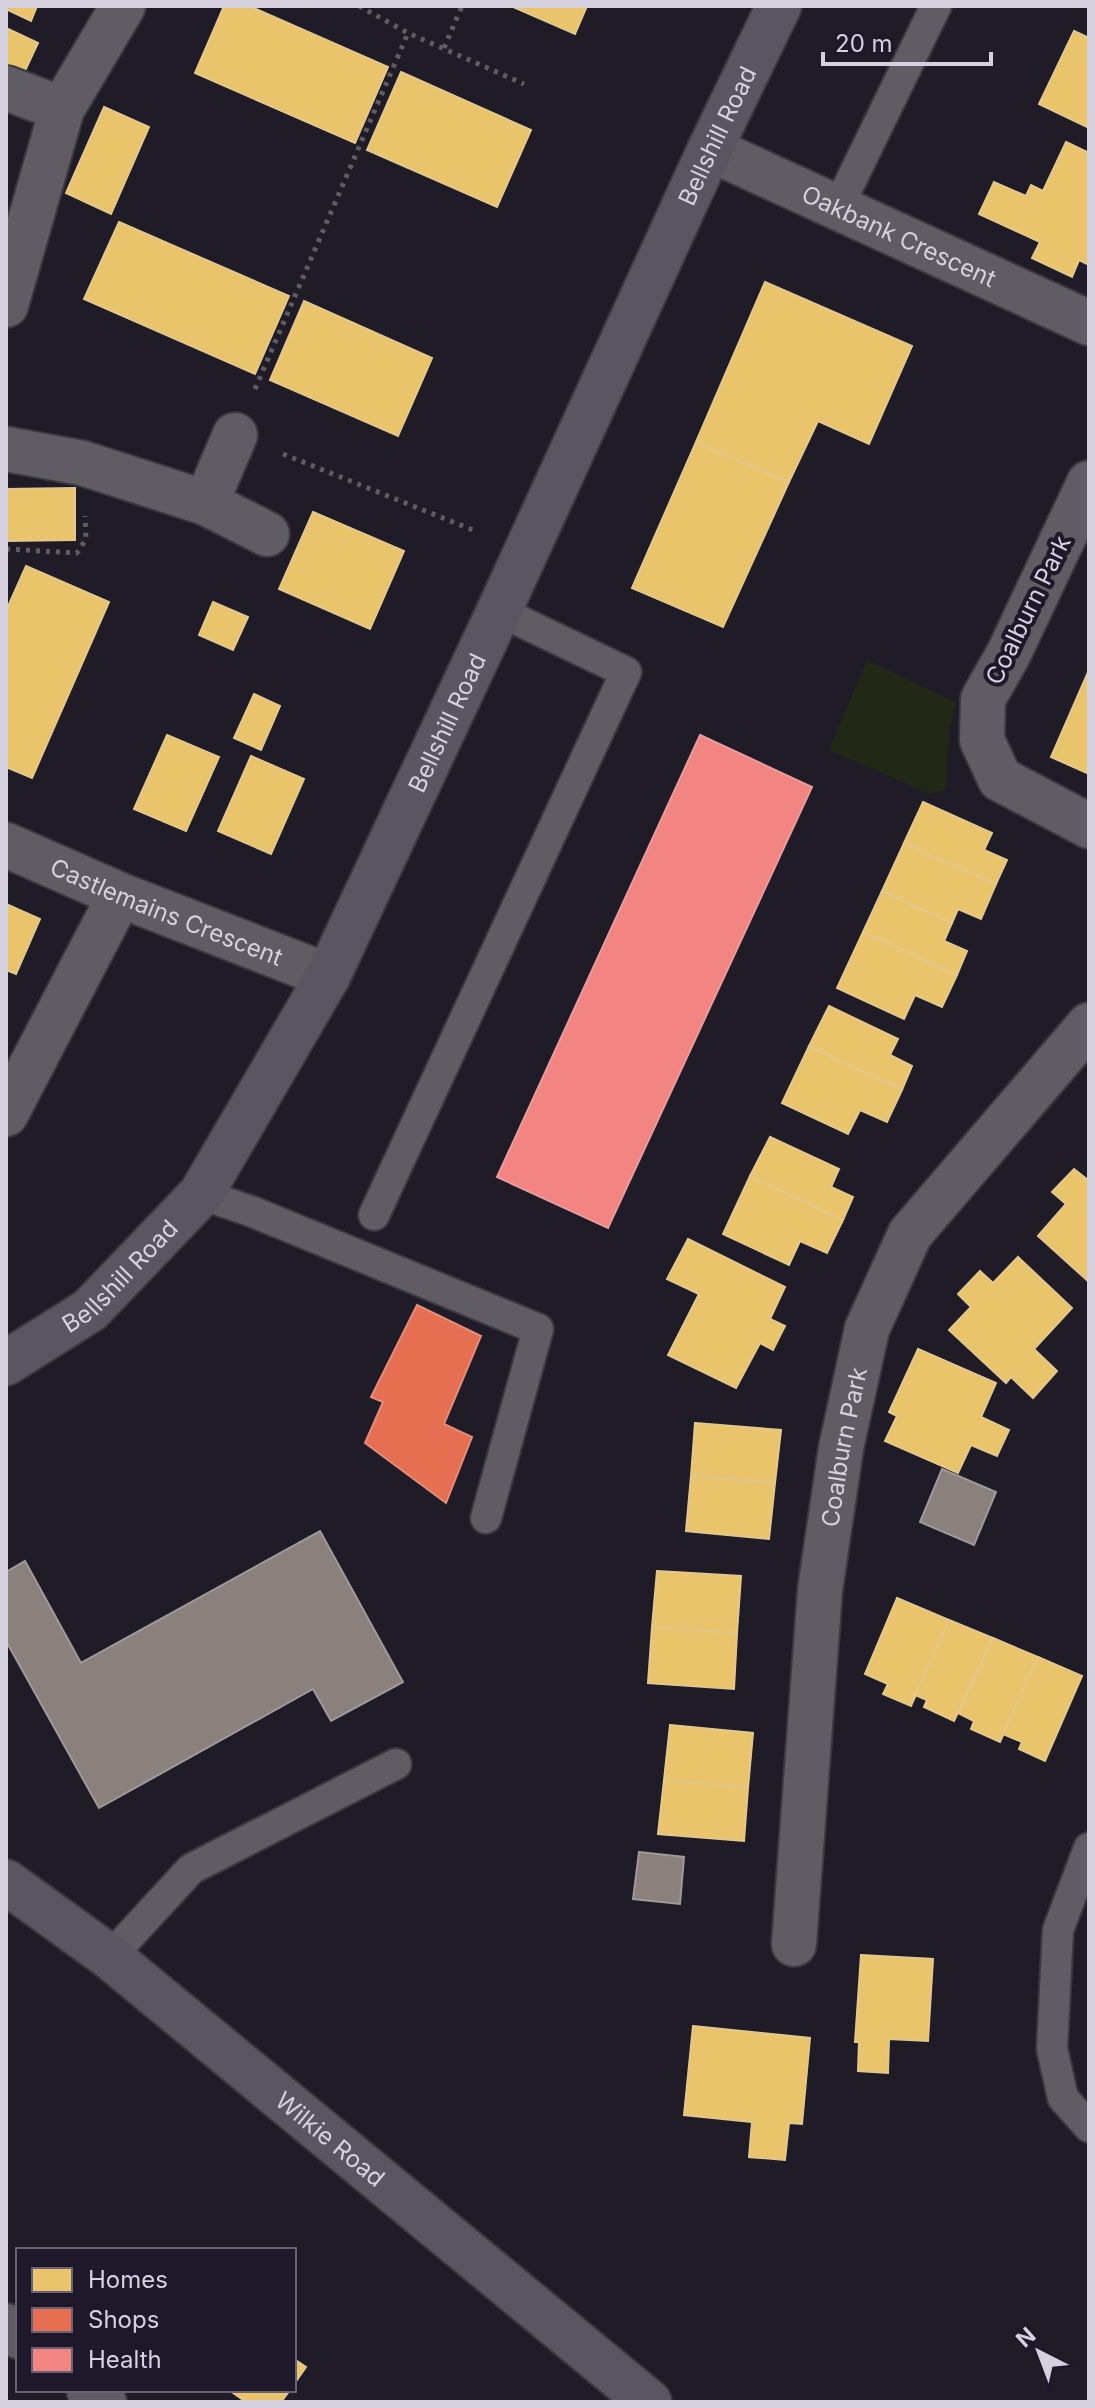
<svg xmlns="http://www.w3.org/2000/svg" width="1095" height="2408" viewBox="0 0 1095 2408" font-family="Inter,sans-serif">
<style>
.green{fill:#222816}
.homes{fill:#e9c46a;stroke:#e3c88d;stroke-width:2}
.shops{fill:#e76f51;stroke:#e28c7b;stroke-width:2}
.health{fill:#f28482;stroke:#e99b9e;stroke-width:2}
.industry{fill:#8a817c;stroke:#a09999;stroke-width:2}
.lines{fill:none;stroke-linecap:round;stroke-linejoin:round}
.lane-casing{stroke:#3b3840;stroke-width:34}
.street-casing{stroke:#3b3840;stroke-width:48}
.secondary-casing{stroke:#3b3840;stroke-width:48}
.path{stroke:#5f5d63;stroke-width:5;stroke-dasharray:4 6;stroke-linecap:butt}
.lane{stroke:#5f5c64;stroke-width:30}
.street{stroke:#5f5c64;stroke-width:44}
.secondary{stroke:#5a5661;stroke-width:44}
.labels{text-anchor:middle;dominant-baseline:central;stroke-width:8;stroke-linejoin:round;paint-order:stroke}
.street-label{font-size:24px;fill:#d5d1de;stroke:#1f182b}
</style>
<rect width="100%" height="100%" fill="#201c27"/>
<polygon class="green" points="867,660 957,703 949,730 946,790 930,794 829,750"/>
<g class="homes">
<polygon points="6,6 37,6 31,21 6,9"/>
<polygon points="224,6 249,6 388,67 355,143 195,73"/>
<polygon points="511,6 587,6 575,34"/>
<polygon points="6,28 38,43 17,88 6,83"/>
<polygon points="1074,31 1089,38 1089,128 1039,104"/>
<polygon points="401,72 531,130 497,207 367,150"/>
<polygon points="104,107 149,127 111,214 66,193"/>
<polygon points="1066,142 1089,153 1089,265 1079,260 1072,277 1032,258 1040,242 979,214 994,182 1026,196 1031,185 1043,191"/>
<polygon points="119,222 289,296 255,374 84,299"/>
<polygon points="765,282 912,346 869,444 818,421 789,482 696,442"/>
<polygon points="304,301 432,358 398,436 270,380"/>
<polygon points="696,442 789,482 723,627 632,588"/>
<polygon points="75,488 75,540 6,541 6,489"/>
<polygon points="313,512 404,551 370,629 279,589"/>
<polygon points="26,566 109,602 32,778 6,767 6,611"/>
<polygon points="213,602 248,617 233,650 199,635"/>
<polygon points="1089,670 1089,774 1051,757"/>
<polygon points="254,694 280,706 261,750 234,738"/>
<polygon points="167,735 219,757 186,831 134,809"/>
<polygon points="251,756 304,779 271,854 218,831"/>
<polygon points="923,802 992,833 984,850 1007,860 996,884 904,843"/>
<polygon points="904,843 996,884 981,919 958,909 952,923 882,891"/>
<polygon points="882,891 952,923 944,941 967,951 957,975 863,932"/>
<polygon points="6,904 40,919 16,974 6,970"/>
<polygon points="863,932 957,975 942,1007 915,995 904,1019 837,988"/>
<polygon points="829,1006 898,1039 890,1055 912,1066 902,1090 809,1046"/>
<polygon points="809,1046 902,1090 887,1122 860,1110 848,1134 782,1103"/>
<polygon points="770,1137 839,1169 831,1187 853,1197 843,1220 750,1176"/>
<polygon points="1074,1169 1088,1180 1089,1179 1089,1282 1038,1236 1066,1204 1052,1192"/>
<polygon points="750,1176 843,1220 827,1253 800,1241 789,1265 723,1234"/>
<polygon points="688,1239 785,1287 770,1319 785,1326 773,1350 760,1343 736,1388 668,1355 699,1294 667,1279"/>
<polygon points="1018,1257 1072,1308 1034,1349 1057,1371 1033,1398 1011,1377 1006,1383 949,1330 971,1307 958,1294 980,1271 993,1283"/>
<polygon points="918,1349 996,1383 981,1417 1009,1430 997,1456 971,1445 958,1473 885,1441 897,1416 889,1412"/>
<polygon points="695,1423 781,1430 775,1483 691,1476"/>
<polygon points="691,1476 775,1483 769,1539 686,1531"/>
<polygon points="657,1571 741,1576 737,1633 652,1627"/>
<polygon points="897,1598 949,1620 911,1706 883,1694 888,1684 865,1674"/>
<polygon points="949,1620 993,1638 954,1721 924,1707 927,1700 915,1695"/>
<polygon points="652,1627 737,1633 734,1689 648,1683"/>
<polygon points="993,1638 1038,1657 1000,1742 971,1729 974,1721 958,1713"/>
<polygon points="1038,1657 1082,1676 1045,1761 1019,1749 1022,1742 1003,1734"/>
<polygon points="670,1725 753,1733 748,1788 664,1780"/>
<polygon points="664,1780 748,1788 744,1841 658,1834"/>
<polygon points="861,1955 933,1959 928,2041 889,2039 888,2073 858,2071 859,2042 855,2042"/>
<polygon points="693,2026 810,2038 802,2124 789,2123 785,2160 749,2157 752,2122 684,2115"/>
<polygon points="294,2359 306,2367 294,2384"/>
<polygon points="229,2390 290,2390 281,2402 246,2402"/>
</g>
<polygon class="shops" points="417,1305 481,1336 444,1424 472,1437 446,1503 365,1443 383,1402 371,1397"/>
<polygon class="health" points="700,735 812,787 608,1228 497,1177"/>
<g class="industry">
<polygon points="942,1469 996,1492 974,1545 920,1522"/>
<polygon points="320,1531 403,1682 331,1721 313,1689 99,1808 6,1641 6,1572 25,1561 81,1663"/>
<polygon points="639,1852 684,1857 680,1904 633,1899"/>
</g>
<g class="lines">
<g class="lane-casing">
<g id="lane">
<polyline points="838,207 936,6"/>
<polyline points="201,1194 253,1212 538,1329 486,1518"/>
<polyline points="374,1215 626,672 499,611"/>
<polyline points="1089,1848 1058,1930 1052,2049 1063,2098 1089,2127"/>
<polyline points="110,1957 191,1869 396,1764"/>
</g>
</g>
<g class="street-casing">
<g id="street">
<polyline points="6,88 62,109"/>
<path id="s1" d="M710 149 1089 323"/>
<polyline points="6,305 62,109 123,6"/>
<polyline points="6,449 82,463 206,503 267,534"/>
<polyline points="1089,483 1009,653 983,699 982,740 1000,779 1089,826"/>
<polyline points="206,503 235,435"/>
<path id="s2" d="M6 845 120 895 328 976"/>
<polyline points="6,1114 120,895"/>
<path id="s3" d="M794 1944 820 1590 841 1448 867 1329 910 1234 1089 1025"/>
<polyline points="6,2326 18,2336"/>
<polyline points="89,2390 104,2402"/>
</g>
</g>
<g class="secondary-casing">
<g id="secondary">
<path id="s4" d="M6 1363 90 1310 201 1194 328 976 499 611 710 149 779 6"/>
<path id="s5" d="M6 1882 110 1957 649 2402"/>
</g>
</g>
<g class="path">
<polyline points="359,6 408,33 524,84"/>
<polyline points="444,48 462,6"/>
<polyline points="255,389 408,33"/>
<polyline points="283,454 478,532"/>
<polyline points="6,549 77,553 86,539 85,516"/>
</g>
<use href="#lane" class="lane"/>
<use href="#street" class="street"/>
<use href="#secondary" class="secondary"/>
</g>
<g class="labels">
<g class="street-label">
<text stroke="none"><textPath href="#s4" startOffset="1438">Bellshill Road</textPath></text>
<text stroke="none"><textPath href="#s1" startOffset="208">Oakbank Crescent</textPath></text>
<text transform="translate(1028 610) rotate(-64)">Coalburn Park</text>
<text stroke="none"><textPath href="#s4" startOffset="792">Bellshill Road</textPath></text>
<text stroke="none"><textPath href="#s2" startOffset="174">Castlemains Crescent</textPath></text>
<text stroke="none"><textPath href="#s4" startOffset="144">Bellshill Road</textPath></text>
<text stroke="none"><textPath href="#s3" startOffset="500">Coalburn Park</textPath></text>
<text stroke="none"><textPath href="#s5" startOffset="414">Wilkie Road</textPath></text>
</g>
</g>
<rect width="1095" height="2408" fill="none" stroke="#d5d1de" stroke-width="16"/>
<rect x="16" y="2248" width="280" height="144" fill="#1f182b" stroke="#686273" stroke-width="2"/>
<rect x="32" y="2268" width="40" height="24" fill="#e9c46a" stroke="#686273" stroke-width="2"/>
<text x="88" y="2288" font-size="24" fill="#d5d1de">Homes</text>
<rect x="32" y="2308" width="40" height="24" fill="#e76f51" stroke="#686273" stroke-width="2"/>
<text x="88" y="2328" font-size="24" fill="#d5d1de">Shops</text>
<rect x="32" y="2348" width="40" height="24" fill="#f28482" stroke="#686273" stroke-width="2"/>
<text x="88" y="2368" font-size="24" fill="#d5d1de">Health</text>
<g transform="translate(1039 2352) rotate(318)" stroke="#1f182b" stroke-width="6" paint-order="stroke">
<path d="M0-6L14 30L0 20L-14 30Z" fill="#d5d1de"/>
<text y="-12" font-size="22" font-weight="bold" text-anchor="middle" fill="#d5d1de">N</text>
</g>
<path d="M823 52v12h168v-12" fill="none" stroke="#d5d1de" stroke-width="4"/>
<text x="835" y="52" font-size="24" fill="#d5d1de" stroke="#1f182b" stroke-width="6" paint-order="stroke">20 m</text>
</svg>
